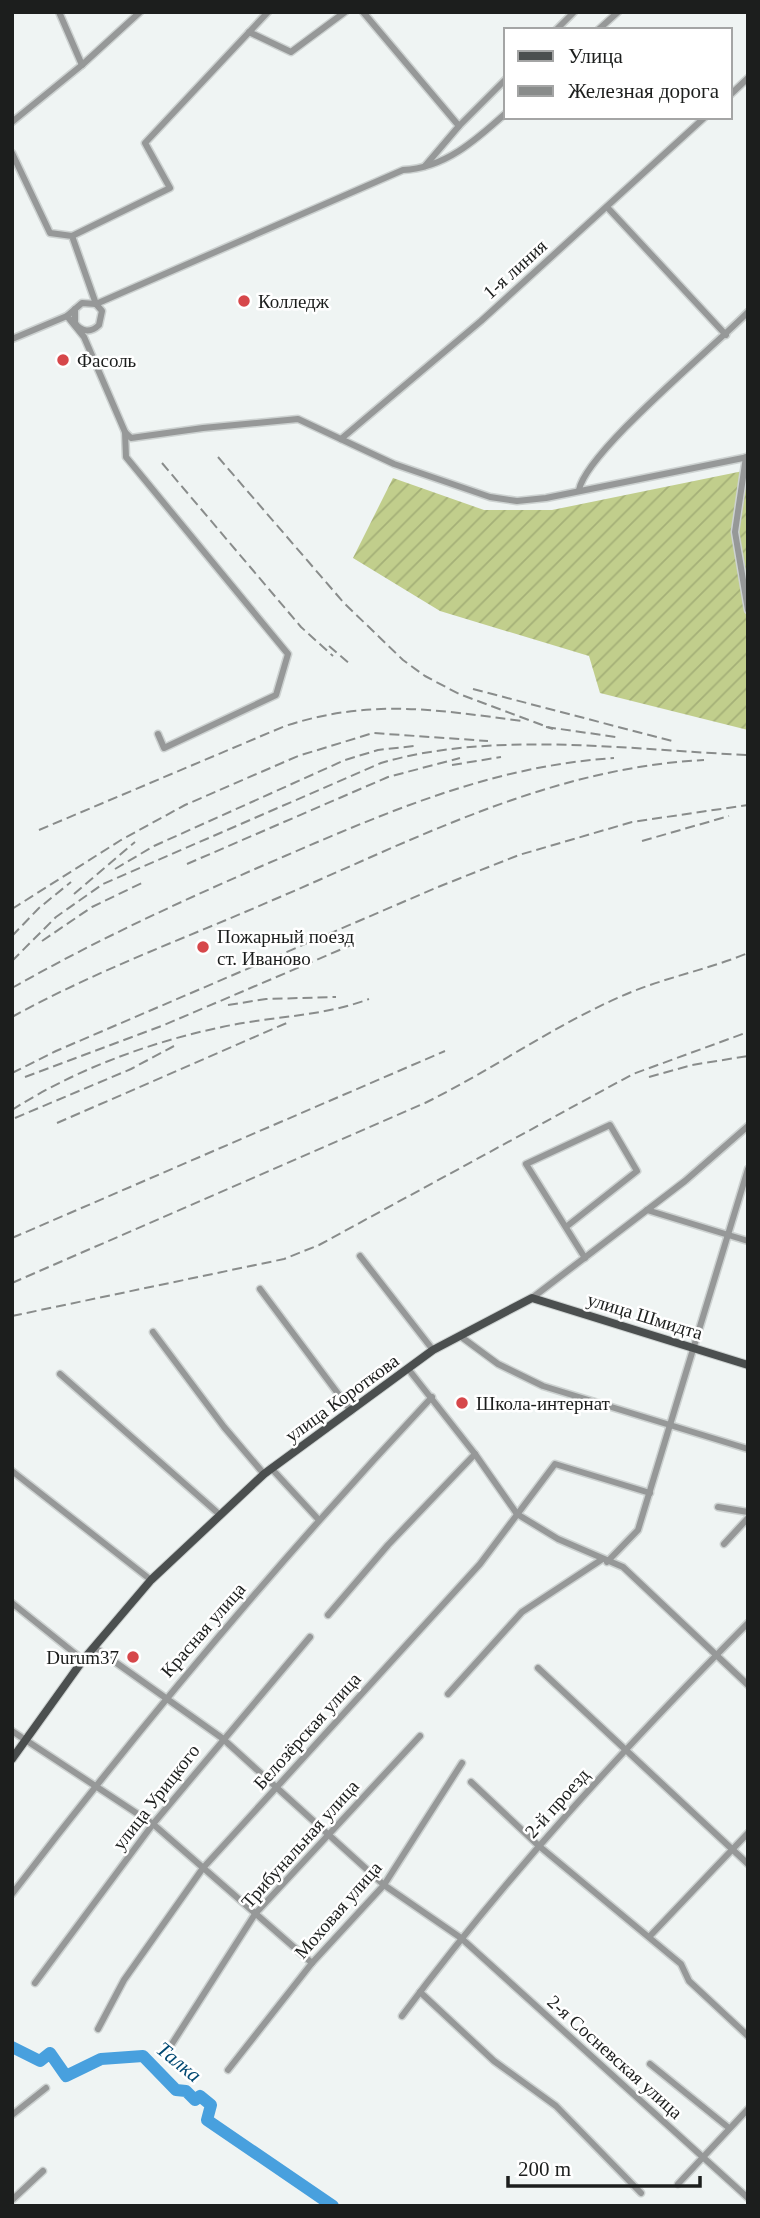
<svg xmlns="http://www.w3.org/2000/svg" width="760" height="2218" viewBox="0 0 760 2218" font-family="'Times New Roman',serif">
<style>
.garden{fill:url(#garden-furrows)}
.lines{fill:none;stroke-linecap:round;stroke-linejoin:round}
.river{stroke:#48a0de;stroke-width:12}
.minor-casing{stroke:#cdd2d1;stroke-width:9}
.major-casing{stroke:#cdd2d1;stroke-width:10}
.minor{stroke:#969898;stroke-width:6}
.major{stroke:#4b4f4f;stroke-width:8}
.rail{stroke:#898c8b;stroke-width:2;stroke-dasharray:10 5;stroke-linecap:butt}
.poi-dot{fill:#d6474a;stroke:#fff;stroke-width:2.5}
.labels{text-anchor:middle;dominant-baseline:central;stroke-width:5;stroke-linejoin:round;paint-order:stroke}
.street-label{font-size:19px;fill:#1c1e1d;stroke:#fff}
.poi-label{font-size:19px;fill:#1c1e1d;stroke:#fff;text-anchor:start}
.water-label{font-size:21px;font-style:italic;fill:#024972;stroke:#fff}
</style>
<defs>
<pattern id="garden-furrows" width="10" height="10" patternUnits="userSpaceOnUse" patternTransform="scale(1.75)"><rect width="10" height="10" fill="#c1ce8c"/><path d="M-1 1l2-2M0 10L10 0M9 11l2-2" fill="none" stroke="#a5b078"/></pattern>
</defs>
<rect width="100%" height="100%" fill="#eff4f3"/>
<polygon class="garden" points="748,470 748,730 600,693 589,656 440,611 353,558 393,478 484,510 552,510"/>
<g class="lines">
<polyline class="river" points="12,2047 40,2061 50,2053 66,2076 101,2059 143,2056 176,2090 186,2091 195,2100 200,2096 211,2105 207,2120 333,2206"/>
<g class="minor-casing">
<g id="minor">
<polyline points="59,12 82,65"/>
<polyline points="363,12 459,126 425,166"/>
<polyline points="556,30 574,12"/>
<polyline points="598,30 618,12"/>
<polyline points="249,32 291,52 345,12"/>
<polyline points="730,95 748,78"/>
<polyline points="12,122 82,65 140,12"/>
<polyline points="459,126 506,79"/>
<path d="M12 153 50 233 72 236 96 304 102 311 99 325C91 333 81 332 75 323V309"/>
<polyline points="607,207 726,335"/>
<polyline points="72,236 170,188 145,143 268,12"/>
<path d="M96 304 403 170C445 168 476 140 506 113"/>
<polyline points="67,316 84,337 125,432 126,457 288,654 276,695 164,748 158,734"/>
<polyline points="12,339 67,316 82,303 96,304"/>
<polyline points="125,432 131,438 203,428 298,419 394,464 490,497 517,501 546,498 748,457"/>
<polyline points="341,439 481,321 705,117"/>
<polyline points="746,457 735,532 748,610"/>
<path d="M579 490C586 452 714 347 748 312"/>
<polyline points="647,1210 748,1241"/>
<polyline points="566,1227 637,1171 610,1125 526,1164 585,1258"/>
<polyline points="360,1256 433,1350"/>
<polyline points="260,1289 351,1411"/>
<polyline points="532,1298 685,1181 748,1126"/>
<polyline points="153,1332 224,1427 264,1474"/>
<polyline points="460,1336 498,1364 543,1386 748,1449"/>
<polyline points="409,1370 475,1454 517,1514 558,1539 623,1567 748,1685"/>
<polyline points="60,1374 219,1514"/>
<polyline points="271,1468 318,1519"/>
<polyline points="12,1471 151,1580"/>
<polyline points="718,1507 748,1512"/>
<polyline points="724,1544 748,1518"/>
<polyline points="607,1562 638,1530 748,1169"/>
<polyline points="12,1603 83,1660"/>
<polyline points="328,1615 388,1545 475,1454"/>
<polyline points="94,1647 222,1738 384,1885 461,1938 748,2198"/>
<polyline points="538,1668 748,1864"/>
<polyline points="448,1694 522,1612 601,1560"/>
<polyline points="12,1731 153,1824 312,1963"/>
<polyline points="471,1782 539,1846 681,1964 689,1981 748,2036"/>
<path d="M12 1894C144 1721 283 1556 432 1397"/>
<polyline points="650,1936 748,1833"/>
<polyline points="35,1983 153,1824 310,1637"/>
<polyline points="420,1992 494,2061 556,2106 641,2193"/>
<path d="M402 2016C506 1876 625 1747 748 1623"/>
<polyline points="98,2029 124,1980 203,1868 480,1564 555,1464 650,1493"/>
<polyline points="168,2050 255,1914 420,1736"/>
<polyline points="650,2064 729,2128"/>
<polyline points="228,2070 312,1963 384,1885 462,1763"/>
<polyline points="12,2115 46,2088"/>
<polyline points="678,2184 748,2109"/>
<polyline points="12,2200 43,2171"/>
</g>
</g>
<g class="major-casing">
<polyline id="major" points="12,1759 83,1660 151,1580 264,1474 433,1350 532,1298 748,1365"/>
</g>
<use href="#minor" class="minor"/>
<use href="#major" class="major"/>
<g class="rail">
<polyline points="218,457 344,603 403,660 425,676 459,694 553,729"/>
<polyline points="162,463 301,627 333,656"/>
<polyline points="329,646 351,665"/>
<polyline points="473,689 672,741"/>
<polyline points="546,727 616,737"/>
<polyline points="452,765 501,757"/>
<path d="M39 830 285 726C372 698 435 710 523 721"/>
<polyline points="642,841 729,816"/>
<polyline points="187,864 388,777 460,758"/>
<polyline points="115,869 154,846 345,760 378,750 414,746"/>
<polyline points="74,894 135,842"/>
<polyline points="12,909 121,840 185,805 298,756 373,733 488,741"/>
<polyline points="12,936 39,908 71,882"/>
<polyline points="42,941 92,907 144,882"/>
<path d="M12 961 56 917 103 884 381 763C492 730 633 750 748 755"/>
<path d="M12 988C100 938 192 896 285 856 394 809 495 766 614 758"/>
<polyline points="228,1005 266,999 336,997"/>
<path d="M12 1017C95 971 186 938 273 900 414 840 548 768 704 760"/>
<polyline points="12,1073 56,1051 438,887 519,855 632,822 748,805"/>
<polyline points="25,1077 164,1025 356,943"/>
<polyline points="649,1077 692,1065 748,1056"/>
<path d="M12 1110C74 1070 150 1042 222 1027 272 1016 321 1017 369 999"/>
<polyline points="15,1118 131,1069 174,1046"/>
<polyline points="57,1123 289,1022"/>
<polyline points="12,1238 445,1051"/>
<path d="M12 1283 425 1103C492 1070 553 1026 622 996 662 978 707 970 748 953"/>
<polyline points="12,1316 284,1259 319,1245 633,1074 748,1032"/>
</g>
</g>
<g class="poi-dot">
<circle cx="244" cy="301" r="7"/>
<circle cx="63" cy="360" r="7"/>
<circle cx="203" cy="947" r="7"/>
<circle cx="462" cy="1403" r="7"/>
<circle cx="133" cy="1657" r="7"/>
</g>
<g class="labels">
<g class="street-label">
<text transform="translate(515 269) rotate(-42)">1-я линия</text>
<text transform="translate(645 1316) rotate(17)">улица Шмидта</text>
<text transform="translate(342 1398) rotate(-36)">улица Короткова</text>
<text transform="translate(203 1630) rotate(-49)">Красная улица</text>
<text transform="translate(307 1731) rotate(-48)">Белозёрская улица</text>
<text transform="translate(156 1797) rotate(-52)">улица Урицкого</text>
<text transform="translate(557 1803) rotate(-48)">2-й проезд</text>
<text transform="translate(300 1844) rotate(-48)">Трибунальная улица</text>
<text transform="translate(338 1910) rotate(-49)">Моховая улица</text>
<text transform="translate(615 2057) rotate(42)">2-я Сосневская улица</text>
</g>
<g class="poi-label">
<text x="258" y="301">Колледж</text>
<text x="77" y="360">Фасоль</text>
<text x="217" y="936">Пожарный поезд<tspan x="217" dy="22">ст. Иваново</tspan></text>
<text x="476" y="1403">Школа-интернат</text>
<text x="119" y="1657" text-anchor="end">Durum37</text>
</g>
<g class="water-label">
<text transform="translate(179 2062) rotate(39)">Талка</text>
</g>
</g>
<rect width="760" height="2218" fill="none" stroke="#1c1e1d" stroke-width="28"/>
<rect x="504" y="28" width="228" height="91" fill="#ffffff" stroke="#a4a5a5" stroke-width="2"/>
<rect x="518" y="51" width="35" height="10" fill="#4b4f4f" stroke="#a4a5a5" stroke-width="2"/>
<text x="568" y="63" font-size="21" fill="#1c1e1d">Улица</text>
<rect x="518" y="86" width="35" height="10" fill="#898c8b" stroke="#a4a5a5" stroke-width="2"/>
<text x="568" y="98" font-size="21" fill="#1c1e1d">Железная дорога</text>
<path d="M508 2176v10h192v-10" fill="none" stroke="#1c1e1d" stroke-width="3.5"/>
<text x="518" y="2176" font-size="21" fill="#1c1e1d" stroke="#ffffff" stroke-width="5" paint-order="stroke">200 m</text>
</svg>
